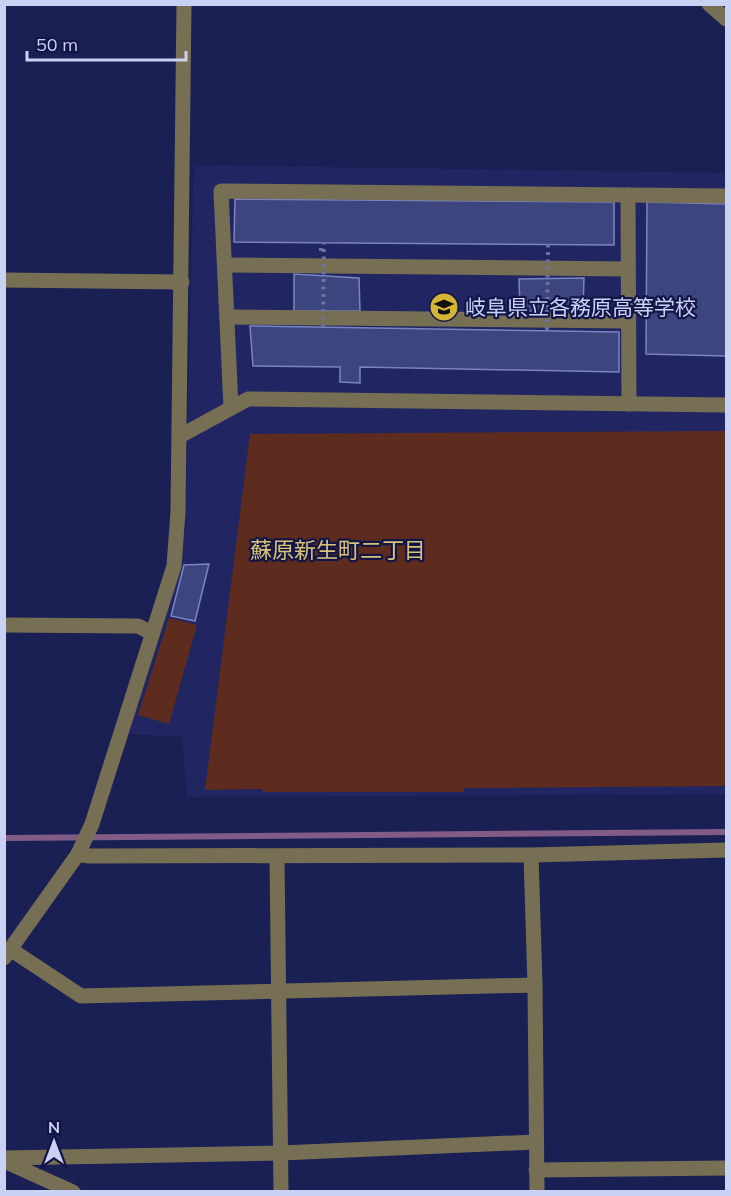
<svg xmlns="http://www.w3.org/2000/svg" width="731" height="1196" viewBox="0 0 731 1196" font-family="Mulish,'Noto Sans JP',sans-serif">
<style>
.built{fill:#212662}
.park{fill:#5d2c1f}
.lines{fill:none;stroke-linecap:round;stroke-linejoin:round}
.stream{stroke:#825c86;stroke-width:6}
.building{fill:#3c457d;stroke:#7985c2;stroke-width:1.5}
.path{stroke:#6c729e;stroke-width:4;stroke-dasharray:3 4.5;stroke-linecap:butt}
.minor{stroke:#776f53;stroke-width:15}
.path-bridge{stroke:#6c729e;stroke-width:4;stroke-dasharray:3 4.5;stroke-linecap:butt}
.labels{text-anchor:middle;dominant-baseline:central;stroke-width:4.5;stroke-linejoin:round;paint-order:stroke}
.poi-label{font-size:21px;fill:#cad2f3;stroke:#131548;text-anchor:start}
.neighbourhood-label{font-size:22px;fill:#d7c275;stroke:#131548}
</style>
<rect width="100%" height="100%" fill="#1b2054"/>
<polygon class="built" points="194,165 726,173 726,794 187,797 182,737 127,734 185,532"/>
<g class="park">
<polygon points="726,431 726,786 464,788 463,792 263,792 263,789 205,790 250,434"/>
<polygon points="169,618 197,625 169,724 138,715"/>
</g>
<g class="lines">
<polyline class="stream" points="4,838 726,832"/>
</g>
<g class="building">
<polygon points="235,199 614,202 614,245 234,242"/>
<polygon points="647,202 726,204 726,356 646,354"/>
<polygon points="294,274 359,278 360,311 294,311"/>
<polygon points="584,278 583,311 520,311 519,279"/>
<polygon points="250,326 619,332 619,372 360,367 360,383 340,382 340,367 253,366"/>
<polygon points="209,564 195,621 171,616 184,565"/>
</g>
<g class="lines">
<polyline class="path" points="321,251 321,242"/>
<g class="minor">
<polyline points="709,4 726,19"/>
<polyline points="628,195 629,404"/>
<polyline points="225,265 628,269"/>
<polyline points="4,280 182,282"/>
<polyline points="227,317 628,321"/>
<polyline points="231,408 221,191 726,196"/>
<polyline points="180,436 248,399 726,405"/>
<polyline points="4,625 138,626 152,633"/>
<polyline points="78,854 89,856 531,855 726,850"/>
<polyline points="531,855 535,985 537,1192"/>
<polyline points="277,857 281,1192"/>
<polyline points="10,949 81,996 535,985"/>
<polyline points="4,958 78,854 92,824 174,566 178,512 184,4"/>
<polyline points="4,1158 281,1153 535,1142"/>
<polyline points="4,1161 73,1192"/>
<polyline points="536,1170 726,1168"/>
</g>
<g class="path-bridge">
<polyline points="323,327 324,242"/>
<polyline points="547,330 548,244"/>
</g>
</g>
<defs>
<g id="school-disc" transform="scale(1.5)"><circle r="9.5" fill="#d5b535" stroke="#131548"/><path d="M0-5L7-2L0 1L-7-2ZM-4 1L0 2.5L4 1V4Q0 6-4 4Z" fill="#111"/></g>
</defs>
<g fill-rule="evenodd">
<use href="#school-disc" x="444" y="307"/>
</g>
<g class="labels">
<g class="poi-label">
<text x="465" y="307">岐阜県立各務原高等学校</text>
</g>
<g class="neighbourhood-label">
<text x="338" y="550">蘇原新生町二丁目</text>
</g>
</g>
<rect width="731" height="1196" fill="none" stroke="#cad2f3" stroke-width="12"/>
<g transform="translate(54 1142)" stroke="#131548" stroke-width="4.5" paint-order="stroke">
<path d="M0-4.5L10 22L0 15L-10 22Z" fill="#cad2f3"/>
<text y="-9" font-size="16" font-weight="bold" text-anchor="middle" fill="#cad2f3">N</text>
</g>
<path d="M27 51v9h159v-9" fill="none" stroke="#cad2f3" stroke-width="3"/>
<text x="36" y="51" font-size="18" fill="#cad2f3" stroke="#131548" stroke-width="4.5" paint-order="stroke">50 m</text>
</svg>
